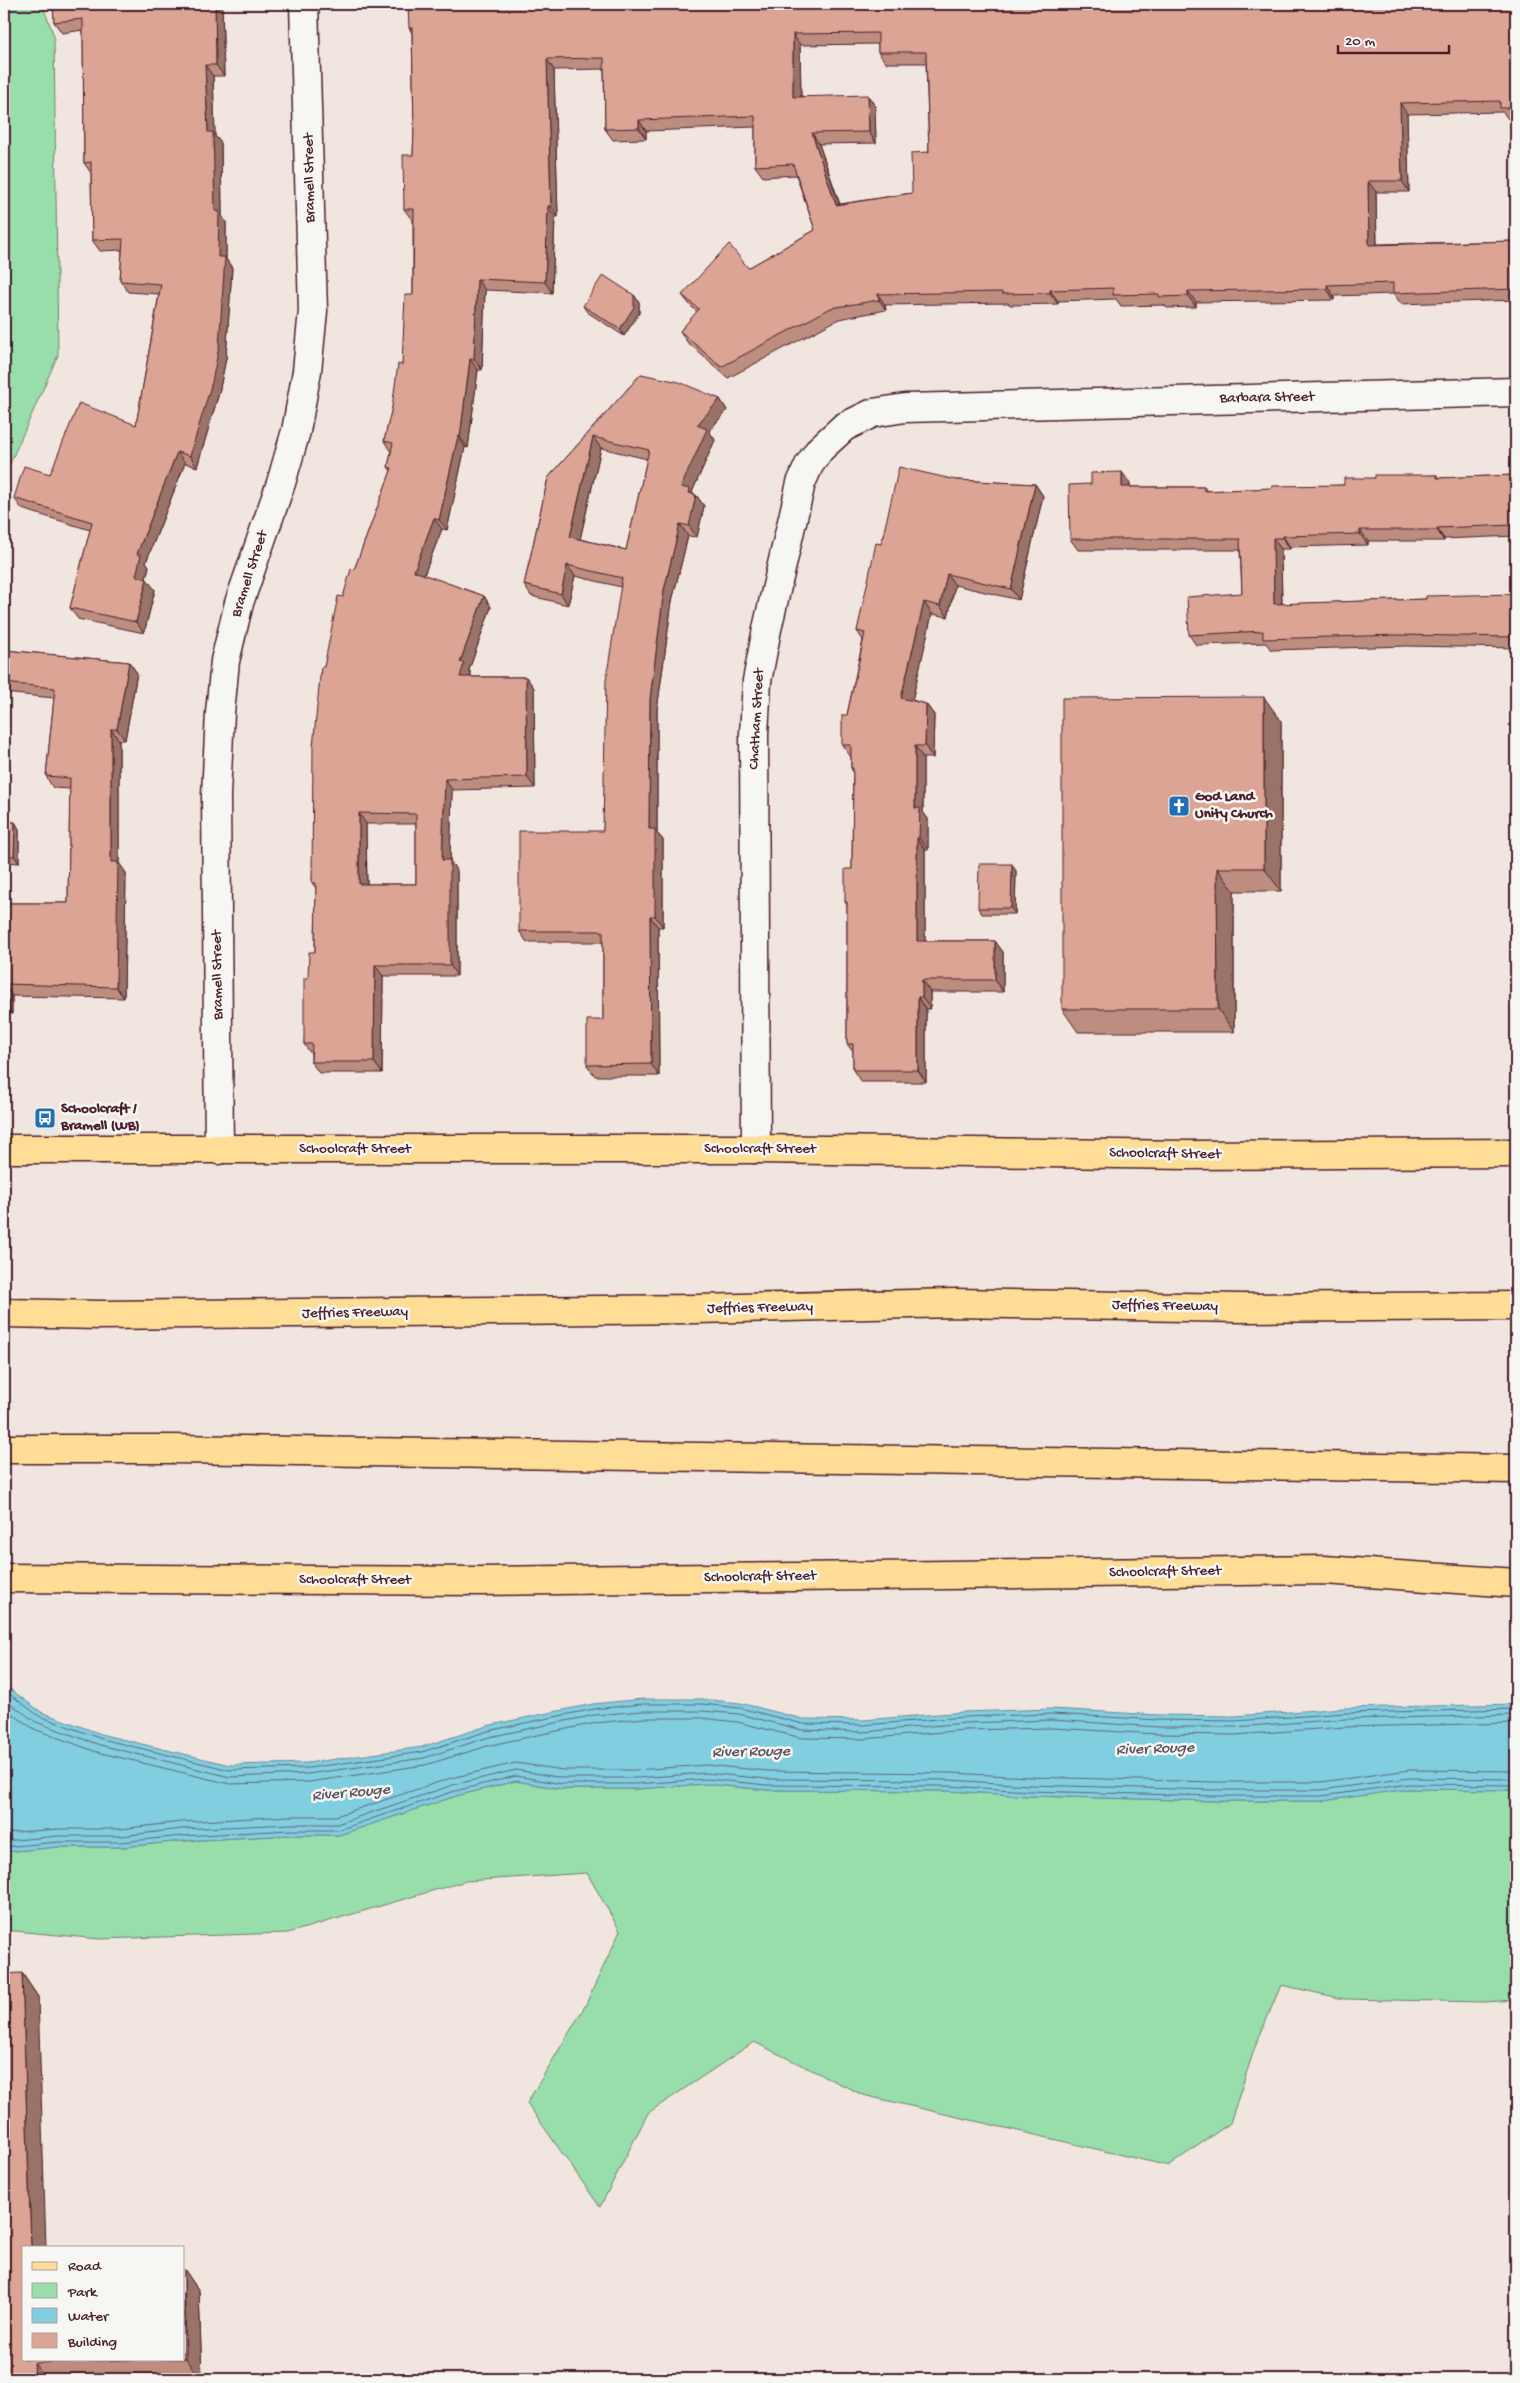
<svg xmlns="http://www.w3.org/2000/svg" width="1520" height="2383" viewBox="0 0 1520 2383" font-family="'Gochi Hand',sans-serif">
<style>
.green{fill:#97deab;stroke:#707e6b}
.water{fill:#81cee1;stroke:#6b8898}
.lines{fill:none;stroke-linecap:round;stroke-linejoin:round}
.shore{stroke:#606574;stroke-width:1}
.minor-casing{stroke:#4a1f2b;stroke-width:31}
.major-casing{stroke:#4a1f2b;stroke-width:31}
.highway-casing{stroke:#4a1f2b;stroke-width:31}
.minor{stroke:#f6f6f2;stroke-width:28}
.major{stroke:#fedd96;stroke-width:28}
.highway{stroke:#fedd96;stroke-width:28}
.wall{fill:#bd8d80;stroke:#4a1f2b;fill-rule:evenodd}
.shaded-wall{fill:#9a7368;stroke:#4a1f2b}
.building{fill:#dca495;stroke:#4a1f2b;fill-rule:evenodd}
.labels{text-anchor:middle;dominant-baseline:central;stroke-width:5;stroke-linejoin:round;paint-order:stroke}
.street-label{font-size:15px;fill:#4a1f2b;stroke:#f6f6f2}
.poi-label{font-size:15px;font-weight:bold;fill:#4a1f2b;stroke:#f6f6f2;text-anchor:start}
.water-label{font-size:16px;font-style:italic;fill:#5a5462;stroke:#f6f6f2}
</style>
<rect width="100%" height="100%" fill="#f1e6df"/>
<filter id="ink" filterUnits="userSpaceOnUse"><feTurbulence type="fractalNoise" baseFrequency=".02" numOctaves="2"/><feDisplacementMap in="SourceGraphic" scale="10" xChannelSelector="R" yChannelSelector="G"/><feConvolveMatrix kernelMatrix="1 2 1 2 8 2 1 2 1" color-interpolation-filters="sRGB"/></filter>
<g filter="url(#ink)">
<g class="green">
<polygon points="4,4 42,4 54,36 58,355 4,477"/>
<polygon points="516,1781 562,1789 636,1789 705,1784 767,1790 949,1791 1029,1796 1214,1801 1322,1801 1409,1789 1516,1790 1516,2000 1483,2002 1344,1999 1281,1985 1255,2047 1230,2123 1169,2166 863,2095 754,2042 648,2113 600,2207 527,2103 585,2006 620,1931 587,1873 466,1881 288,1933 100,1939 4,1930 4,1852 58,1847 122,1847 183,1841 290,1835 339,1835 456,1796"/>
</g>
<polygon class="water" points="4,1681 10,1689 41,1712 104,1735 230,1765 307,1763 422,1747 487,1726 543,1714 593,1704 643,1699 702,1699 740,1703 803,1719 863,1720 964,1712 1052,1709 1159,1715 1234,1716 1344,1708 1516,1704 1516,1790 1409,1789 1322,1801 1214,1801 1029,1796 949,1791 767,1790 705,1784 636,1789 562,1789 516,1781 456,1796 339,1835 290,1835 183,1841 122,1847 58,1847 4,1852"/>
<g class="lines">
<g class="shore">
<polyline points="4,1690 39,1716 102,1739 230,1770 308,1768 422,1752 488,1731 544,1719 594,1709 643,1704 702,1704 740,1708 803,1724 863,1725 964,1717 1052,1714 1159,1720 1235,1721 1345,1713 1516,1709"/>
<polyline points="4,1699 36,1722 100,1745 230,1777 308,1774 424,1758 489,1737 546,1725 595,1715 643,1711 702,1711 739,1714 802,1730 863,1732 965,1723 1052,1720 1159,1727 1235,1727 1345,1719 1516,1715"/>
<polyline points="4,1708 34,1729 97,1752 230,1784 309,1782 425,1765 491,1745 547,1733 596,1723 644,1718 702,1718 737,1722 802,1738 863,1739 965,1730 1052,1728 1158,1734 1235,1735 1345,1727 1516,1723"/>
<polyline points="4,1833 58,1829 121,1829 181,1822 289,1816 336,1816 451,1778 516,1763 563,1770 635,1770 706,1765 768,1771 950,1773 1030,1777 1215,1782 1321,1782 1409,1770 1516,1771"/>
<polyline points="4,1841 58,1836 121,1836 182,1829 290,1824 337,1824 453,1785 516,1770 563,1778 636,1778 706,1773 767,1779 949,1780 1030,1785 1215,1790 1321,1790 1409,1778 1516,1779"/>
<polyline points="4,1847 58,1842 121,1842 182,1836 290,1830 338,1830 455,1791 516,1776 562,1784 636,1784 706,1779 767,1785 949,1786 1029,1791 1214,1796 1322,1796 1409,1784 1516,1785"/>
</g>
<g class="minor-casing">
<g id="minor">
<polyline points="756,1149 754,734 757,681 767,629 801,483 809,465 820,449 844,427 873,413 905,408 1516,392"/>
<polyline points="219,1150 216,795 220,713 225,661 239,603 281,483 296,431 307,371 313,311 304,4"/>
</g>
</g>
<g class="major-casing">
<g id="major">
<polyline points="4,1149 756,1149 1189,1155 1516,1153"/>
<polyline points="4,1578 480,1581 1324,1570 1516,1583"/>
</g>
</g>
<g class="highway-casing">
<g id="highway">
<polyline points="4,1313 100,1315 697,1309 955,1303 1242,1308 1516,1306"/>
<polyline points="4,1449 170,1449 1516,1469"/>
</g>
</g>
<use href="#minor" class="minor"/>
<use href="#major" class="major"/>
<use href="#highway" class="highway"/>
</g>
<g class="wall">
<polygon points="53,4 222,4 224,76 213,76 215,136 221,143 222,216 226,222 226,259 232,268 226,358 219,393 197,467 185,463 146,562 149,566 146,579 155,590 144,633 78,619 70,608 90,530 22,509 14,498 50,474 136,425 159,294 128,292 120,281 122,250 100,251 92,240 91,173 84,163 83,30 62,33 54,22"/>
<path d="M1516 4V119H1508L1503 112 1407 114 1409 192H1376L1377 244 1516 241V300L1401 304 1394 294 1334 296V300L1196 302V307L1167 308 1164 305 1121 306 1116 299 1058 301V304L1010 305 1008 303 885 305 886 310 839 319 728 378 687 342 680 331 697 312 690 305 682 295 748 268 815 230 796 175 763 177 755 166V127L646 131V139L613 140 605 129 604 69 554 70 558 217H555L552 293 485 290 482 370H478L468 448 465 447 447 530 442 529 424 575 484 596 491 607 469 670 471 674V677H526L534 688 535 788 452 790 450 861 457 871V976H383L382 1073H319L311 1062V1054L304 1044 308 978 315 952 316 888 312 883 324 667 343 597 354 570 391 471 388 467 391 452 384 441 402 365 413 295V220H412L404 209 413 155 414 128 412 33 409 28ZM878 44V52L886 63H926L929 152 912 193 840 204 819 144 876 143 875 106 801 96 800 45ZM366 824H416V884H367Z"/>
<polygon points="634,295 639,302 639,313 624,336 587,312 583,306"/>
<path d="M641 374 720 399 727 410 709 431 715 440 692 492 694 494 696 495 704 506 697 537 688 536 672 601 657 710V833L663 840V927H658L659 1076H595L587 1065 603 1020V942H527L519 931 603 831 621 587 575 576 568 605 531 596 524 585 548 478ZM601 448 647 459 626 550 580 539Z"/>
<polygon points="1437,475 1439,478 1516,475 1516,536 1444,539 1444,541 1368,541 1368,545 1290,547 1290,549 1281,549 1282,604 1426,599 1516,594 1516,648 1407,646 1271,650 1266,643 1196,645 1189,635 1242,593 1240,550 1078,550 1070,539 1130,483 1130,487 1204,487 1207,491 1344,485 1375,478"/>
<polygon points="956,480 1035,484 1043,496 1019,600 955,585 948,617 932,614 912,700 926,704 934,715 933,758 923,758 923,812 928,819 928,850 925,850 925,941 995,941 1003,952 1003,992 930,992 930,1009 926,1009 926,1082 861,1082 853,1070 853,1052 847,1044 847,905 845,902 852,869 853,772 851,768 851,757 842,745 847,715 863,640 857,631 881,544"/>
<polygon points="4,650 129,662 137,673 125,740 119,740 119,863 126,873 124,998 12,996 12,1014 4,1014 4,903 68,903 70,789 53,788 46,776 54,698 4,693"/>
<polygon points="1281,721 1281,891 1234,891 1234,1032 1078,1032 1062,1009"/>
<polygon points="4,822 15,822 19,829 19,863 4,862"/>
<polygon points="1016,871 1015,914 982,914 978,908"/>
<polygon points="22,1973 38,1997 24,2359 184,2359 184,2269 199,2291 202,2379 4,2379"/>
</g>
<g class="shaded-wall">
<polygon points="215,4 222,4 224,76 216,65"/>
<polygon points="1511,14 1516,21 1516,77 1513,72"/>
<polygon points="793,34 800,45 801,108 793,97"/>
<polygon points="547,59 554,70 558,217 551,206"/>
<polygon points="205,65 213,76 215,136 221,143 222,216 226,222 226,259 232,268 226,358 219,393 197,467 190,456 218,257 208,132"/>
<polygon points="868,95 875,106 876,143 869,132"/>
<polygon points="1400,103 1407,114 1409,192 1402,181"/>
<polygon points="639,120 646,131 646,139 639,128"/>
<polygon points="812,133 819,144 843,216 836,205"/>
<polygon points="1368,181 1376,192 1377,255 1369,245"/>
<polygon points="548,206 555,217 552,293 545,282"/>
<polygon points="477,279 485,290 482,370 474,359"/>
<polygon points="1327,285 1334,296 1334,300 1327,289"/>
<polygon points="1050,290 1058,301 1058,304 1050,293"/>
<polygon points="1188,291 1196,302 1196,307 1188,296"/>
<polygon points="878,294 885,305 886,310 879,300"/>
<polygon points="634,295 639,302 639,313 624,336 620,329"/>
<polygon points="470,359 478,370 468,448 460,437"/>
<polygon points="720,399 727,410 709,431 715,440 692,492 696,497 696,495 704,506 697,537 689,526 681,487 697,425"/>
<polygon points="458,436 465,447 447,530 439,520"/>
<polygon points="593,437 601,448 578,548 570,537"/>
<polygon points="177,452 185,463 146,562 149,566 144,587 136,576 137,554"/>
<polygon points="1122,472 1130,483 1130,498 1122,487"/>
<polygon points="1035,484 1043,496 1019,600 1011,589"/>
<polygon points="434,518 442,529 421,582 414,571"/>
<polygon points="680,524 688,536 672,601 657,710 657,833 663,840 663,927 655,916 649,829 650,699 664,590"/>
<polygon points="1437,528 1444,539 1444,541 1437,530"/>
<polygon points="1360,530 1368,541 1368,545 1360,534"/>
<polygon points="1283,536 1290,547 1290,549 1283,538"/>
<polygon points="1273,538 1281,549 1282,615 1274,604"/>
<polygon points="567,565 575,576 568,605 561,594"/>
<polygon points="947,574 955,585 948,617 940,606"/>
<polygon points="147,579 155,590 144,633 136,622"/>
<polygon points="484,596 491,607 469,670 471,674 468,688 460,677 460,662"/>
<polygon points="924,602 932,614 910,710 901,698"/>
<polygon points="129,662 137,673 125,740 117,729"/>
<polygon points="526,677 534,688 535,788 527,777"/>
<polygon points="1264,697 1281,721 1281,891 1264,868"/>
<polygon points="926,704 934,715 933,758 925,746"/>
<polygon points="111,729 119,740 119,863 126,873 124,998 116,987 111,862"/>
<polygon points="915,746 923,758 923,812 928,819 928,850 919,838 915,808"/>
<polygon points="445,779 452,790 450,861 457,871 457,976 450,965 442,860"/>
<polygon points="359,813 366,824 367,895 359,884"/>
<polygon points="15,822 19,829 19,863 14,856"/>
<polygon points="917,838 925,850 925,952 917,941"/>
<polygon points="1012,864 1016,871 1015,914 1011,908"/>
<polygon points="1217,868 1234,891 1234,1032 1218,1009"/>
<polygon points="650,916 658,927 659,1076 651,1064"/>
<polygon points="995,941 1003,952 1003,992 995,980"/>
<polygon points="375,965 383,976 382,1073 374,1062"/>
<polygon points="922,980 930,992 930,1009 922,997"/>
<polygon points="4,984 12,996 12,1014 4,1003"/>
<polygon points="918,997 926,1009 926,1082 918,1070"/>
<polygon points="22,1973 38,1997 46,2247 31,2247"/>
<polygon points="184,2269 199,2291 202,2379 200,2379 186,2358"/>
<polygon points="34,2363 46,2379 35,2379"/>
</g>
<g class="building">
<polygon points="53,4 215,4 216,65 205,65 208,132 213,132 215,211 219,211 218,257 225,257 219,347 212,382 190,456 177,452 137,554 141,555 136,576 147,579 136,622 70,608 92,522 14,498 24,466 50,474 79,403 136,425 161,284 120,281 123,239 92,240 91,162 84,163 83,19 54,22"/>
<path d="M408 4H1516V14H1511L1513 72H1516V108H1500V101L1400 103 1402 181H1368L1369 245 1516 241V289L1393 293V283L1327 285V289L1188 291V296L1159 297V294L1113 295V288L1050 290V293L1002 294V292L878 294 879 300 831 308 721 367 680 331 699 309 682 295 729 244 748 268 815 230 793 164 755 166V116L639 120V128L605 129 604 58 547 59 551 206H548L545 282 477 279 474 359H470L460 437 458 436 439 520 434 518 414 571 484 596 460 662 464 663 460 677H526L527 777 445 779 442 860H450V965H375L374 1062H311L312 1044H304V978H308L309 952H315L316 883H312L313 747 321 667H324L338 596 343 597 351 569 354 570 392 468 388 467 393 443 384 441 392 407 398 364 402 365 405 295H413L414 209H404L403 155H413L414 128 412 28H409ZM878 33V52H926L929 152 911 153 912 193 836 205 812 133 869 132 868 95 793 97V34ZM359 813 416 814V884H359Z"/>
<polygon points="603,275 634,295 634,307 620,329 583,306"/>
<path d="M641 374 679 382 720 399 697 425 707 429 681 487 690 489 689 493 696 495 689 526 680 524 664 590 650 699 649 829H655V916H650L651 1064 587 1065V1020H603V931H519V831H603L606 680 622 578 567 565 561 594 524 585 548 478ZM593 437 649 450 626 550 570 537Z"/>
<polygon points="899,467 956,480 1035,484 1011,589 947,574 940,606 924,602 901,698 926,704 925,746 915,746 915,808 920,808 919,838 917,838 917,941 995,941 995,980 922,980 922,997 918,997 918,1070 853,1070 853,1044 847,1044 847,902 845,902 845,869 852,869 853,768 851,768 851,745 842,745 842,715 847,715 865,633 857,631 876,543 881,544"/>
<polygon points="1122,472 1122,487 1204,487 1204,491 1272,488 1272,486 1344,485 1344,478 1375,478 1375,475 1437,475 1437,478 1516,475 1516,522 1515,522 1515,525 1437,528 1437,530 1360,530 1360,534 1283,536 1283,538 1273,538 1274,604 1426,599 1426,596 1516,594 1516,637 1399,635 1263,639 1263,631 1189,635 1187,597 1242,593 1240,539 1070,539 1069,485 1091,484 1091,473"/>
<polygon points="4,650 129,662 117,729 111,729 111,862 118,862 116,987 4,984 4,1003 4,903 68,903 70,778 46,776 55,688 4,683"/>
<polygon points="1264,697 1264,868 1217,868 1218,1009 1062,1009 1062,698"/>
<polygon points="4,822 15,822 14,856 4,856"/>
<polygon points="979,864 1012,864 1011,908 978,908"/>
<polygon points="22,1973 31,2247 24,2247 24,2359 157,2359 34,2363 35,2379 4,2379 4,1974"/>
<polygon points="184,2294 186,2358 184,2358"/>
</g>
</g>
<defs>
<g id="church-square" transform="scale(1.125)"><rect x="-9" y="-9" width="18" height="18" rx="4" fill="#1f6fb2" stroke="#f6f6f2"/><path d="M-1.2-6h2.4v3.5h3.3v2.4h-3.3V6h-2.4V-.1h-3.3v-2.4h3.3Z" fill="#fff"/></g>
<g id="bus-square" transform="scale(1.125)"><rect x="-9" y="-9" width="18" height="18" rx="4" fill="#1f6fb2" stroke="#f6f6f2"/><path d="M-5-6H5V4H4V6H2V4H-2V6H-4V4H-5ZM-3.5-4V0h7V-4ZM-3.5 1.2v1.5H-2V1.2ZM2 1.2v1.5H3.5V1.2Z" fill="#fff"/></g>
</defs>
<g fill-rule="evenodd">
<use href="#church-square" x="1179" y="806"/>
<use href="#bus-square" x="45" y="1118"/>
</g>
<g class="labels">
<g class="street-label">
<text transform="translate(310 178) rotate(-91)">Bramell Street</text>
<text transform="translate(1267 398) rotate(-1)">Barbara Street</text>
<text transform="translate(250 574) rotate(-72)">Bramell Street</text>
<text transform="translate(757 719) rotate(-87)">Chatham Street</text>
<text transform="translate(218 975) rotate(-91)">Bramell Street</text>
<text x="355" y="1149">Schoolcraft Street</text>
<text x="760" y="1149">Schoolcraft Street</text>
<text transform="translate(1165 1154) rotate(1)">Schoolcraft Street</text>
<text transform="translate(1165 1306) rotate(1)">Jeffries Freeway</text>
<text transform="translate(760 1308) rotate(-1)">Jeffries Freeway</text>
<text transform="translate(355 1313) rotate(-1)">Jeffries Freeway</text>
<text transform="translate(1165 1572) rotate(-1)">Schoolcraft Street</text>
<text transform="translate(760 1577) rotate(-1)">Schoolcraft Street</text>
<text x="355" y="1580">Schoolcraft Street</text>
</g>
<g class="poi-label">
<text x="1195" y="797">God Land<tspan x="1195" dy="17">Unity Church</tspan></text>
<text x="61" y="1109">Schoolcraft /<tspan x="61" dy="17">Bramell (WB)</tspan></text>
</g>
<g class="water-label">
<text transform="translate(1155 1750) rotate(-2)">River Rouge</text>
<text transform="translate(751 1753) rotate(-1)">River Rouge</text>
<text transform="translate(351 1794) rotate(-5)">River Rouge</text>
</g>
</g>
<rect width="1520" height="2383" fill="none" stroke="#f6f6f2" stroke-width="20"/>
<rect x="10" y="10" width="1500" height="2363" fill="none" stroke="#4a1f2b" stroke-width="2" filter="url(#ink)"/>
<rect x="22" y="2246" width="162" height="115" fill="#f6f6f2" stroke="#b1a0a2"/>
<rect x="32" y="2262" width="25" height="8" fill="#fedd96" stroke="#b1a0a2"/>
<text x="68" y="2270" font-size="15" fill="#4a1f2b">Road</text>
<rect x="32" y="2283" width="25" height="15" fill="#97deab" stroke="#b1a0a2"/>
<text x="68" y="2296" font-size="15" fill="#4a1f2b">Park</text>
<rect x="32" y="2308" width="25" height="15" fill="#81cee1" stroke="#b1a0a2"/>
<text x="68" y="2320" font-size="15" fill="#4a1f2b">Water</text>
<rect x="32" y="2333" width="25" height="15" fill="#dca495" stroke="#b1a0a2"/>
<text x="68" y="2346" font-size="15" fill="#4a1f2b">Building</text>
<path d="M1338 45v8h111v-8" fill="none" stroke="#4a1f2b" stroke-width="2.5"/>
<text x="1345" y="45" font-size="15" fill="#4a1f2b" stroke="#f6f6f2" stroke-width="4" paint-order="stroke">20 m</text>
</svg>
